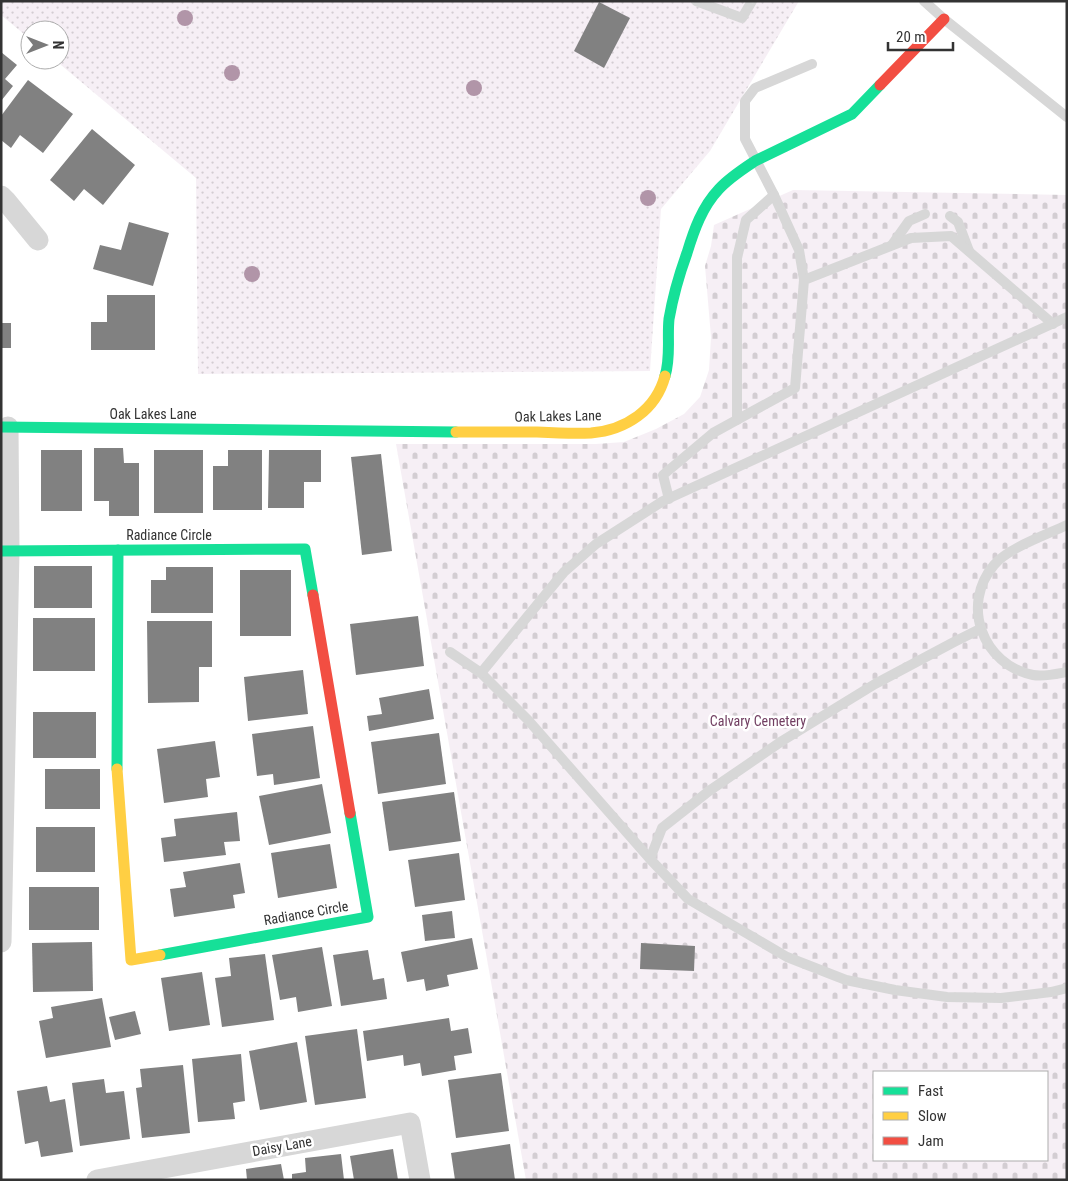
<svg xmlns="http://www.w3.org/2000/svg" width="1068" height="1181" viewBox="0 0 1068 1181" font-family="'Roboto Condensed',sans-serif">
<style>
.grass{fill:url(#grass-dots)}
.cemetery{fill:url(#cemetery-stones);fill-rule:evenodd}
.building{fill:#818181}
.lines{fill:none;stroke-linecap:round;stroke-linejoin:round}
.lane{stroke:#d7d7d7;stroke-width:10}
.street{stroke:#d7d7d7;stroke-width:21}
.fast{stroke:#16e098;stroke-width:11}
.slow{stroke:#ffcf43;stroke-width:11}
.jam{stroke:#f24e42;stroke-width:11}
.tree{fill:#b195a8}
.labels{text-anchor:middle;dominant-baseline:central;stroke-width:5;stroke-linejoin:round;paint-order:stroke}
.street-label{font-size:14px;fill:#333;stroke:#fff}
.park-label{font-size:14px;fill:#713e61;stroke:#fff}
</style>
<defs>
<pattern id="grass-dots" width="8" height="8" patternUnits="userSpaceOnUse" patternTransform="scale(1.25)"><rect width="8" height="8" fill="#f6eff5"/><path d="M2 2h.1M6 6h.1" fill="none" stroke="#d3cdd2" stroke-width="1.8" stroke-linecap="round"/></pattern>
<pattern id="cemetery-stones" width="16" height="16" patternUnits="userSpaceOnUse" patternTransform="scale(1.25)"><rect width="16" height="16" fill="#f6eff5"/><path d="M2 7V4a2 2 0 0 1 4 0v3zM10 15v-3a2 2 0 0 1 4 0v3z" fill="#d3cdd2"/></pattern>
</defs>
<rect width="100%" height="100%" fill="#fff"/>
<polygon class="grass" points="1,1 799,1 710,151 661,209 650,371 198,374 196,178 55,60 60,60 60,30 30,30 30,39 1,15"/>
<path class="cemetery" d="M793 190 1067 195V1180H526L396 444H596L624 442 656 429 684 414 700 397 709 370 711 337 705 266 711 246 714 225ZM874 1072H1047V1160H874Z"/>
<g class="building">
<polygon points="599,2 630,18 604,68 574,51"/>
<polygon points="1,52 17,65 5,79 13,86 1,101"/>
<polygon points="28,80 73,114 43,153 20,135 11,148 1,140 1,116"/>
<polygon points="92,129 135,165 103,205 84,189 74,201 50,180"/>
<polygon points="129,222 169,233 153,286 93,269 100,245 121,250"/>
<polygon points="107,295 155,295 155,350 91,350 91,322 107,322"/>
<rect x="1" y="323" width="10" height="25"/>
<polygon points="94,448 123,448 124,463 139,463 139,516 109,516 109,501 94,501"/>
<rect x="41" y="450" width="41" height="61"/>
<rect x="154" y="450" width="49" height="63"/>
<polygon points="228,450 262,450 262,510 213,510 213,466 228,466"/>
<polygon points="269,450 321,450 321,482 304,482 304,508 268,508"/>
<polygon points="381,454 392,551 362,555 351,457"/>
<rect x="34" y="566" width="58" height="42"/>
<polygon points="166,567 213,567 213,613 151,613 151,580 166,580"/>
<rect x="240" y="570" width="51" height="66"/>
<polygon points="418,616 424,666 356,675 350,624"/>
<rect x="33" y="618" width="62" height="53"/>
<polygon points="147,621 212,621 212,667 199,667 199,702 148,703"/>
<polygon points="303,670 308,714 248,721 244,677"/>
<polygon points="429,689 434,719 369,731 367,716 382,714 379,698"/>
<rect x="33" y="712" width="63" height="46"/>
<polygon points="313,726 320,778 274,785 273,774 257,776 252,734"/>
<polygon points="439,733 446,784 378,794 371,742"/>
<polygon points="215,741 220,777 206,779 208,797 164,803 157,749"/>
<rect x="45" y="769" width="55" height="40"/>
<polygon points="322,784 331,833 269,845 259,796"/>
<polygon points="454,792 461,841 389,851 382,802"/>
<polygon points="237,812 240,841 224,842 226,855 164,862 161,838 176,836 174,819"/>
<rect x="36" y="827" width="59" height="45"/>
<polygon points="330,844 337,888 278,898 271,853"/>
<polygon points="459,853 465,900 415,907 408,860"/>
<polygon points="240,863 245,893 233,895 235,908 174,917 170,889 186,887 183,872"/>
<rect x="29" y="887" width="70" height="43"/>
<polygon points="452,911 455,938 425,941 422,915"/>
<polygon points="472,938 478,969 447,975 449,986 426,991 424,979 407,982 401,952"/>
<polygon points="92,942 93,991 33,992 32,943"/>
<polygon points="641,943 695,946 694,971 640,969"/>
<polygon points="322,947 332,1006 298,1012 296,997 280,1000 272,955"/>
<polygon points="368,950 373,980 384,978 387,999 341,1006 333,955"/>
<polygon points="265,954 274,1020 222,1027 215,978 231,976 229,958"/>
<polygon points="202,972 210,1025 169,1031 161,978"/>
<polygon points="102,998 111,1047 46,1058 39,1021 53,1018 51,1007"/>
<polygon points="135,1011 141,1034 115,1040 109,1017"/>
<polygon points="449,1018 451,1031 468,1028 472,1053 454,1056 456,1070 422,1076 420,1063 404,1066 403,1055 367,1061 363,1031"/>
<polygon points="357,1029 366,1098 315,1105 305,1036"/>
<polygon points="297,1042 307,1102 260,1110 249,1051"/>
<polygon points="241,1054 245,1101 233,1103 235,1119 198,1122 192,1059"/>
<polygon points="183,1065 190,1133 142,1138 136,1088 142,1087 140,1069"/>
<polygon points="501,1073 509,1131 456,1138 448,1080"/>
<polygon points="104,1079 106,1093 124,1091 130,1139 80,1146 72,1083"/>
<polygon points="47,1086 50,1102 65,1099 73,1152 41,1157 38,1141 25,1144 17,1091"/>
<polygon points="510,1144 515,1180 455,1180 451,1153"/>
<polygon points="393,1149 398,1180 354,1180 350,1156"/>
<polygon points="341,1154 344,1180 292,1180 292,1174 306,1172 305,1158"/>
<polygon points="281,1164 284,1180 247,1180 246,1169"/>
</g>
<g class="lines">
<g class="lane">
<polyline points="696,1 742,18 752,1"/>
<polyline points="924,1 944,19 1067,117"/>
<polyline points="950,216 958,222 969,251"/>
<polyline points="892,245 909,221 925,214"/>
<polyline points="804,280 799,250 774,195 745,139 745,101 755,88 812,64"/>
<polyline points="737,420 737,258 746,220 774,195"/>
<polyline points="669,499 663,475 713,433 795,388 804,280 911,238 951,236 1053,324"/>
<path d="M1067 525C1046 535 1008 548 994 565 960 605 983 665 1033 675 1044 677 1056 674 1067 672"/>
<polyline points="450,652 481,673 528,720 650,859 688,899 787,957 846,980 895,990 947,997 1001,998 1051,992 1067,988"/>
<polyline points="481,673 564,572 596,544 663,501 1067,317"/>
<polyline points="650,859 662,828 709,791 782,741 875,684 954,642 980,629"/>
</g>
<g class="street">
<polyline points="1,196 6,201 38,240"/>
<polyline points="1,942 9,551 8,427"/>
<polyline points="97,1180 410,1123 420,1180"/>
</g>
<g class="fast">
<path d="M665 376C671 357 667 338 669 319 673 296 679 275 687 253 694 230 702 207 719 189 729 178 743 169 755 161L852 114 880 85"/>
<polyline points="1,427 456,432"/>
<polyline points="1,551 305,549 313,595"/>
<polyline points="117,769 118,550"/>
<polyline points="160,955 368,917 350,813"/>
</g>
<g class="slow">
<path d="M456 432C483 432 510 432 537 432 555 433 573 434 591 433 626 430 656 410 665 376"/>
<polyline points="117,769 131,960 160,955"/>
</g>
<g class="jam">
<polyline points="880,85 944,19"/>
<polyline points="313,595 350,813"/>
</g>
</g>
<g class="tree">
<circle cx="185" cy="18" r="8"/>
<circle cx="232" cy="73" r="8"/>
<circle cx="474" cy="88" r="8"/>
<circle cx="648" cy="198" r="8"/>
<circle cx="252" cy="274" r="8"/>
</g>
<g class="labels">
<g class="street-label">
<text x="153" y="414">Oak Lakes Lane</text>
<text transform="translate(558 416) rotate(-1)">Oak Lakes Lane</text>
<text x="169" y="535">Radiance Circle</text>
<text transform="translate(306 913) rotate(-10)">Radiance Circle</text>
<text transform="translate(282 1146) rotate(-10)">Daisy Lane</text>
</g>
<g class="park-label">
<text x="758" y="721">Calvary Cemetery</text>
</g>
</g>
<rect width="1068" height="1181" fill="none" stroke="#333333" stroke-width="5"/>
<rect x="873" y="1071" width="175" height="90" fill="#ffffff" stroke="#adadad"/>
<rect x="883" y="1087" width="25" height="8" fill="#16e098" stroke="#adadad"/>
<text x="918" y="1096" font-size="15" fill="#333333">Fast</text>
<rect x="883" y="1112" width="25" height="8" fill="#ffcf43" stroke="#adadad"/>
<text x="918" y="1121" font-size="15" fill="#333333">Slow</text>
<rect x="883" y="1137" width="25" height="8" fill="#f24e42" stroke="#adadad"/>
<text x="918" y="1146" font-size="15" fill="#333333">Jam</text>
<g transform="translate(45 45) rotate(90)"><circle r="24" fill="#ffffff" stroke="#adadad"/>
<path d="M0-4L9 19L0 12L-9 19Z" fill="#7a7a7a"/>
<text y="-8" font-size="14" font-weight="bold" text-anchor="middle" fill="#333333">N</text>
</g>
<path d="M888 42v8h65v-8" fill="none" stroke="#333333" stroke-width="2.5"/>
<text x="896" y="42" font-size="15" fill="#333333" stroke="#ffffff" stroke-width="4" paint-order="stroke">20 m</text>
</svg>
